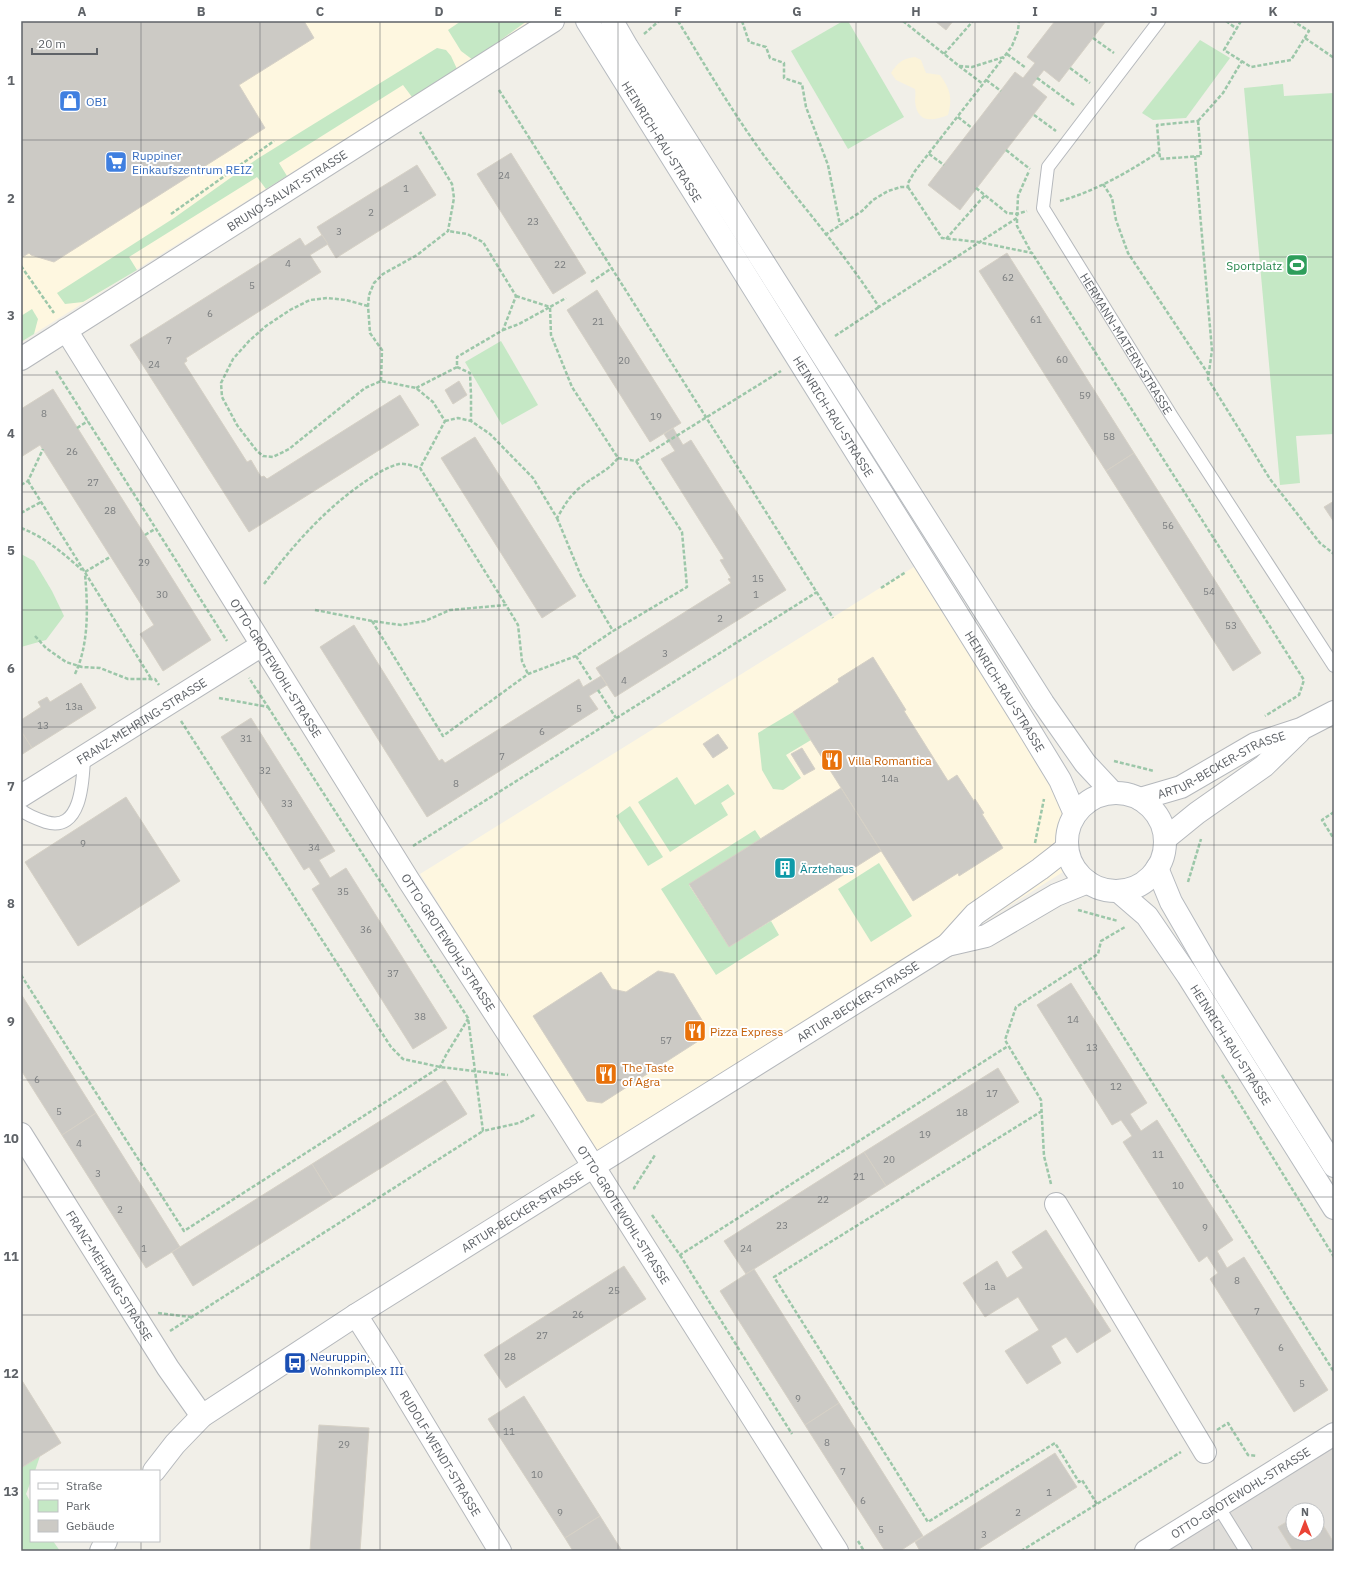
<svg xmlns="http://www.w3.org/2000/svg" width="1355" height="1572" viewBox="0 0 1355 1572" font-family="'IBM Plex Sans',sans-serif">
<style>
.commercial{fill:#fef7e0}
.industrial{fill:#e0deda;fill-rule:evenodd}
.green{fill:#c5e8c5}
.sand{fill:#fbf3d9}
.building{fill:#cccac5;stroke:#d6d1c6}
.lines{fill:none;stroke-linecap:round;stroke-linejoin:round}
.lane-casing{stroke:#b5b8bc;stroke-width:14}
.street-casing{stroke:#b5b8bc;stroke-width:24}
.secondary-casing{stroke:#b6babf;stroke-width:24}
.path{stroke:#9cc7a9;stroke-width:2.5;stroke-dasharray:4 2;stroke-linecap:butt}
.lane{stroke:#fff;stroke-width:12}
.street{stroke:#fff;stroke-width:22}
.secondary{stroke:#fff;stroke-width:22}
.grid{fill:none;stroke:#5f6368;stroke-width:1;stroke-opacity:0.55}
.labels{text-anchor:middle;dominant-baseline:central;stroke-width:4;stroke-linejoin:round;paint-order:stroke}
.number-label{font-size:10px;fill:#7a7d7f}
.shop-label{font-size:12px;fill:#366cbe;stroke:#fff;text-anchor:start}
.street-label{font-size:12px;fill:#5f6368;stroke:#fff}
.leisure-label{font-size:12px;fill:#27864d;stroke:#fff;text-anchor:end}
.food-label{font-size:12px;fill:#c56008;stroke:#fff;text-anchor:start}
.culture-label{font-size:12px;fill:#0d838f;stroke:#fff;text-anchor:start}
.transit-label{font-size:12px;fill:#164399;stroke:#fff;text-anchor:start}
.neatline{fill:none;stroke:#5f6368;stroke-width:1.5}
.grid-label{font-size:13px;text-anchor:middle;font-weight:bold;fill:#5f6368}
</style>
<rect width="100%" height="100%" fill="#f1efe8"/>
<g class="commercial">
<polygon points="21,21 534,21 21,342"/>
<polygon points="917,565 1071,814 1065,826 1063,837 1063,847 1071,867 601,1162 420,874"/>
</g>
<path class="industrial" d="M1334 1434V1551H1146ZM1293 1510H1317V1534H1293Z"/>
<g class="green">
<polygon points="461,21 527,21 473,60 461,51 448,30"/>
<polygon points="843,21 848,21 904,117 848,149 791,51"/>
<polygon points="1200,40 1230,58 1186,118 1153,120 1142,113"/>
<polygon points="437,48 446,50 451,56 457,69 412,97 403,85 279,163 287,176 266,189 257,177 129,257 137,270 83,302 65,304 57,293 174,218 257,159"/>
<polygon points="1283,84 1284,96 1334,93 1334,434 1296,436 1300,483 1280,485 1244,88"/>
<polygon points="32,309 38,319 34,334 21,342 21,316"/>
<polygon points="501,341 538,405 502,425 465,362"/>
<polygon points="21,554 34,561 52,591 64,616 46,640 21,647"/>
<polygon points="793,712 811,740 786,755 801,778 783,790 773,789 762,770 758,733"/>
<polygon points="677,777 695,805 728,784 735,794 721,803 728,815 670,852 638,802"/>
<polygon points="630,806 663,857 648,866 616,816"/>
<polygon points="755,830 761,839 689,885 729,947 771,921 779,935 716,975 661,889"/>
<polygon points="879,863 912,916 871,942 838,889"/>
<polygon points="40,1456 35,1471 31,1471 31,1481 26,1494 31,1503 31,1541 53,1541 60,1551 21,1551 21,1468"/>
</g>
<path class="sand" d="M915 57 921 60 926 73 940 75C950 89 953 98 948 115 933 121 917 124 915 101 915 97 916 94 915 89L896 80 891 73C898 62 902 59 915 57Z"/>
<g class="building">
<polygon points="21,21 304,21 314,38 239,85 265,128 54,262 31,255 29,253 21,258"/>
<polygon points="935,21 953,21 946,30"/>
<polygon points="1055,21 1106,21 1059,82 1044,70 1032,85 1047,97 960,210 928,185 1015,72 1023,78 1035,63 1027,57"/>
<polygon points="511,153 586,273 553,294 477,174"/>
<polygon points="417,165 436,195 336,258 317,227"/>
<polygon points="322,235 328,244 310,255 321,272 186,358 187,361 184,363 247,462 251,460 261,477 264,476 267,479 400,395 419,425 249,532 130,345 300,238 305,246"/>
<polygon points="1007,253 1134,453 1106,471 979,271"/>
<polygon points="597,290 681,423 650,442 567,310"/>
<polygon points="459,381 467,395 453,404 445,390"/>
<polygon points="53,389 211,640 163,671 140,634 154,625 40,445 21,457 21,409"/>
<polygon points="673,428 683,445 691,440 786,590 615,697 596,668 731,583 728,579 731,578 720,560 724,559 661,459 675,451 664,434"/>
<polygon points="475,437 576,596 542,618 441,458"/>
<polygon points="1134,453 1261,653 1233,671 1106,471"/>
<polygon points="1334,501 1334,522 1324,507"/>
<polygon points="354,625 439,761 442,759 445,763 579,679 583,687 601,676 607,685 589,696 598,709 427,817 320,647"/>
<polygon points="873,657 906,710 904,711 948,781 957,775 974,801 975,799 984,813 982,814 1003,848 959,876 958,873 913,901 793,712 839,682 838,679"/>
<polygon points="81,683 96,708 32,748 21,731 21,720 41,707 38,702 47,697 50,702"/>
<polygon points="251,718 335,851 319,860 330,878 346,868 447,1028 413,1049 312,889 320,884 309,867 304,870 221,737"/>
<polygon points="21,731 32,748 21,755"/>
<polygon points="718,734 728,748 713,758 703,744"/>
<polygon points="802,748 815,769 804,775 791,754"/>
<polygon points="841,788 881,851 729,947 689,884"/>
<polygon points="126,797 180,881 78,946 25,862"/>
<polygon points="658,971 674,974 705,1025 703,1038 602,1103 587,1101 533,1016 601,972 612,989 626,992"/>
<polygon points="1071,983 1147,1103 1130,1114 1141,1131 1157,1120 1233,1240 1217,1251 1227,1268 1244,1257 1328,1390 1294,1412 1210,1279 1218,1273 1207,1256 1199,1262 1123,1142 1132,1136 1121,1120 1112,1125 1037,1005"/>
<polygon points="21,994 96,1113 62,1135 21,1070"/>
<polygon points="998,1068 1019,1102 886,1186 864,1152"/>
<polygon points="445,1080 467,1114 333,1198 312,1164"/>
<polygon points="96,1113 180,1247 146,1268 62,1135"/>
<polygon points="864,1152 886,1186 746,1274 724,1241"/>
<polygon points="312,1164 333,1198 193,1286 172,1252"/>
<polygon points="1046,1230 1111,1331 1077,1353 1066,1337 1051,1346 1061,1363 1027,1384 1005,1351 1039,1330 1018,1297 985,1317 963,1283 997,1261 1007,1278 1023,1268 1012,1252"/>
<polygon points="624,1266 646,1299 506,1388 484,1355"/>
<polygon points="754,1269 839,1403 805,1425 720,1291"/>
<polygon points="21,1379 61,1443 21,1468"/>
<polygon points="524,1396 600,1516 565,1538 488,1419"/>
<polygon points="839,1403 923,1536 900,1551 885,1551 805,1425"/>
<polygon points="319,1425 369,1428 360,1551 310,1551"/>
<polygon points="1055,1453 1077,1487 976,1551 920,1551 915,1542"/>
<polygon points="1317,1515 1334,1543 1334,1551 1293,1551 1278,1527 1293,1518 1293,1534 1317,1534"/>
<polygon points="600,1516 622,1551 573,1551 565,1538"/>
</g>
<g class="lines">
<g class="lane-casing">
<g id="lane">
<path id="s1" d="M1159 21 1048 167 1043 208 1171 415 1334 666"/>
<path d="M21 810C28 816 37 819 46 822 82 833 83 779 84 757"/>
<polyline points="1218,1506 1246,1551"/>
</g>
</g>
<g class="street-casing">
<g id="street">
<path id="s2" d="M66 330 409 881 561 1115 837 1551"/>
<path id="s3" d="M21 359 553 21"/>
<path id="s4" d="M21 796 262 645"/>
<path id="s5" d="M1140 799 1181 787 1255 744 1301 729 1334 712"/>
<polyline points="1165,839 1197,813 1264,766 1299,732"/>
<polyline points="947,945 986,936 1056,895 1088,882"/>
<path id="s6" d="M21 1134 168 1368 202 1416"/>
<polyline points="1056,1204 1205,1452"/>
<path id="s7" d="M356 1315 387 1364 500 1551"/>
<path id="s8" d="M154 1471 175 1444 202 1416 356 1315 947 945 975 914 1040 869 1067 848"/>
<polyline points="101,1551 106,1541"/>
<path id="s9" d="M1146 1551 1334 1434"/>
</g>
</g>
<g class="secondary-casing">
<g id="secondary">
<path id="s10" d="M587 21 1021 716 1060 780 1075 814"/>
<polyline points="612,21 627,47 1043,703 1085,763 1113,793"/>
<circle cx="1116" cy="842" r="49"/>
<polyline points="1157,868 1171,902 1208,966 1334,1166"/>
<path id="s11" d="M1118 891 1147 916 1188 976 1334 1208"/>
</g>
</g>
<g class="path">
<path d="M678 21C706 67 733 113 765 157 803 207 845 254 879 307L1017 218 1018 196 1029 171"/>
<polyline points="742,21 749,42 766,47 770,58 784,63 784,78 802,84 806,107 828,165 840,225"/>
<polyline points="903,21 959,66 972,67 1004,57 1012,46 1018,31 1019,21"/>
<polyline points="1226,21 1237,29"/>
<polyline points="1241,21 1224,50 1251,67 1291,60 1309,31 1293,21"/>
<polyline points="644,34 659,21"/>
<polyline points="1093,38 1114,53"/>
<polyline points="1305,38 1334,58"/>
<polyline points="944,54 973,21"/>
<polyline points="1007,54 1026,68"/>
<polyline points="959,66 983,84"/>
<polyline points="1070,68 1090,83"/>
<polyline points="1037,78 1074,105"/>
<polyline points="986,80 1001,91"/>
<polyline points="499,90 833,618"/>
<polyline points="1034,115 1056,131"/>
<polyline points="958,117 972,128"/>
<polygon points="1198,121 1201,156 1160,159 1157,125"/>
<polyline points="1198,121 1223,93 1242,61"/>
<polyline points="1006,150 1030,169"/>
<polyline points="929,154 944,165"/>
<polyline points="1195,156 1212,350 1208,379 1270,479 1320,543 1334,554"/>
<polyline points="1103,184 1112,198 1116,220 1128,253 1209,375"/>
<polyline points="908,187 942,238 978,242 1032,253 1304,680 1299,695 1265,716"/>
<polyline points="976,188 1007,213 1017,214 1027,211"/>
<path d="M1060 201C1096 191 1128 172 1159 152"/>
<polyline points="171,214 274,141"/>
<polyline points="1017,219 1017,226 1031,252"/>
<polyline points="825,235 862,211 873,200 888,191 901,187 908,187 908,183 915,171 1004,57"/>
<polyline points="946,239 985,195"/>
<polyline points="21,266 54,313"/>
<polyline points="591,282 612,268"/>
<polyline points="516,296 550,307 566,298"/>
<polyline points="368,306 346,300 327,298 310,300 290,310 266,326 249,341 233,359 221,383 222,397 237,425 257,451 263,456 273,457 289,449 365,388 381,381 416,388 433,402 445,421 420,468"/>
<polyline points="835,336 879,307"/>
<path d="M457 367 470 373 471 395V421L490 434 533 478 557 518C564 506 570 495 582 486 595 475 606 473 618 458L572 387 551 335 550 307 519 324 503 330"/>
<polyline points="56,371 227,641"/>
<polyline points="381,381 382,350 370,333 368,306 369,295 374,283 383,274 417,255 448,231 454,198 452,184 420,132"/>
<polyline points="416,388 457,367 457,357 503,330 516,296 483,242 467,234 448,231"/>
<polyline points="445,421 458,418 471,421"/>
<polyline points="77,428 88,421"/>
<polyline points="618,458 636,461 781,371"/>
<polyline points="28,481 152,680"/>
<polyline points="21,485 28,481 43,449"/>
<polyline points="21,513 41,502"/>
<polyline points="557,518 581,576 613,631"/>
<path d="M21 528C45 537 64 554 82 570"/>
<polyline points="145,535 155,529"/>
<polyline points="85,572 110,557"/>
<path d="M264 584C293 545 326 508 366 481 376 474 387 467 399 464 405 463 414 466 420 468L506 605"/>
<polyline points="881,588 906,572"/>
<polyline points="315,610 372,621 401,625 425,621 450,610 506,605 518,625 522,661 528,674"/>
<polyline points="372,621 443,736 528,674 576,656 613,631 687,587 682,532 636,461"/>
<polyline points="35,636 46,648 66,662 82,667 100,668 128,679 155,679 159,685"/>
<polyline points="576,656 592,681"/>
<path d="M75 674C89 644 88 607 85 574"/>
<polyline points="598,690 616,718"/>
<polyline points="219,698 268,707 249,678"/>
<polyline points="268,707 468,1018 483,1131 519,1123 536,1114"/>
<polyline points="181,721 391,1047 403,1059 440,1067 508,1075"/>
<polyline points="1114,761 1154,771"/>
<polyline points="1334,812 1322,820 1334,839"/>
<polyline points="1035,843 1044,799"/>
<polyline points="413,846 817,592"/>
<polyline points="1188,882 1201,839"/>
<polyline points="1078,910 1118,921"/>
<polyline points="1079,966 1334,1372"/>
<polyline points="21,975 184,1231 440,1067 446,1055 468,1019"/>
<polyline points="1222,1075 1334,1257"/>
<polyline points="1042,1111 774,1277 928,1522 1055,1443 1079,1482 1082,1480 1097,1504"/>
<polyline points="1051,1184 1044,1156 1041,1100 1005,1040 1016,1007 1098,954 1101,941 1125,927"/>
<polyline points="635,1189 634,1188 655,1155"/>
<polyline points="652,1215 680,1255 1008,1046"/>
<polyline points="680,1255 792,1434"/>
<polyline points="158,1313 191,1317"/>
<polyline points="170,1331 483,1131"/>
<polyline points="1217,1430 1228,1423 1248,1455 1257,1456"/>
<polyline points="858,1541 864,1551"/>
<polyline points="1021,1551 1181,1452"/>
</g>
<use href="#lane" class="lane"/>
<use href="#street" class="street"/>
<use href="#secondary" class="secondary"/>
</g>
<path class="grid" d="M141 21V1471M260 21V1551M380 21V1551M499 21V1551M618 21V1551M737 21V1551M856 21V1551M975 21V1551M1095 21V1551M1214 21V1551M21 140H1334M21 257H1334M21 375H1334M21 492H1334M21 610H1334M21 727H1334M21 845H1334M21 962H1334M21 1080H1334M21 1197H1334M21 1315H1334M21 1432H1334M141 1541V1551"/>
<defs>
<g id="shop-square" transform="scale(1.15)"><rect x="-9" y="-9" width="18" height="18" rx="4" fill="#3f7fe0" stroke="#fff"/><path d="M-5-2.5h2.3a2.7 3.5 0 0 1 5.4 0H5L5.5 6h-11ZM-1.5-2.5h3a1.5 2.3 0 0 0-3 0Z" fill="#fff"/></g>
<g id="supermarket-square" transform="scale(1.15)"><rect x="-9" y="-9" width="18" height="18" rx="4" fill="#3f7fe0" stroke="#fff"/><path d="M-6-5.5h2.5l.6 2H6L4.5 2H-2.5L-4.4-4H-6ZM-1.5 3.2a1.3 1.3 0 1 0 .1 0ZM3 3.2a1.3 1.3 0 1 0 .1 0Z" fill="#fff"/></g>
<g id="stadium-square" transform="scale(1.15)"><rect x="-9" y="-9" width="18" height="18" rx="4" fill="#2e9e5b" stroke="#fff"/><path d="M0-5a6.5 5 0 1 0 0 10a6.5 5 0 1 0 0-10ZM-3.5-1.8h7v3.6h-7Z" fill="#fff"/></g>
<g id="restaurant-square" transform="scale(1.15)"><rect x="-9" y="-9" width="18" height="18" rx="4" fill="#e8710a" stroke="#fff"/><path d="M-5-6h1v4h1v-4h1v4h1v-4h1v5L-1.5 .5V6h-2V.5L-5-1ZM5-6V6H3V1.5H1.5Q1.5-4 5-6Z" fill="#fff"/></g>
<g id="building-square" transform="scale(1.15)"><rect x="-9" y="-9" width="18" height="18" rx="4" fill="#0f9aa8" stroke="#fff"/><path d="M-4-6H4V6H1V3H-1V6H-4ZM-2.5-4.3h1.7v1.8h-1.7ZM.8-4.3h1.7v1.8H.8ZM-2.5-1h1.7V.8h-1.7ZM.8-1h1.7V.8H.8Z" fill="#fff"/></g>
<g id="bus-square" transform="scale(1.15)"><rect x="-9" y="-9" width="18" height="18" rx="4" fill="#1a4fb4" stroke="#fff"/><path d="M-5-6H5V4H4V6H2V4H-2V6H-4V4H-5ZM-3.5-4V0h7V-4ZM-3.5 1.2v1.5H-2V1.2ZM2 1.2v1.5H3.5V1.2Z" fill="#fff"/></g>
</defs>
<g fill-rule="evenodd">
<use href="#shop-square" x="70" y="101"/>
<use href="#supermarket-square" x="116" y="162"/>
<use href="#stadium-square" x="1297" y="265"/>
<use href="#restaurant-square" x="832" y="760"/>
<use href="#building-square" x="785" y="868"/>
<use href="#restaurant-square" x="695" y="1031"/>
<use href="#restaurant-square" x="606" y="1074"/>
<use href="#bus-square" x="295" y="1363"/>
</g>
<g class="labels">
<g class="number-label">
<text x="504" y="175">24</text>
<text x="406" y="188">1</text>
<text x="371" y="212">2</text>
<text x="533" y="221">23</text>
<text x="339" y="231">3</text>
<text x="288" y="263">4</text>
<text x="560" y="264">22</text>
<text x="1008" y="277">62</text>
<text x="252" y="285">5</text>
<text x="210" y="313">6</text>
<text x="1036" y="319">61</text>
<text x="598" y="321">21</text>
<text x="169" y="340">7</text>
<text x="1062" y="359">60</text>
<text x="624" y="360">20</text>
<text x="154" y="364">24</text>
<text x="1085" y="395">59</text>
<text x="44" y="413">8</text>
<text x="656" y="416">19</text>
<text x="1109" y="436">58</text>
<text x="72" y="451">26</text>
<text x="93" y="482">27</text>
<text x="110" y="510">28</text>
<text x="1168" y="525">56</text>
<text x="144" y="562">29</text>
<text x="758" y="578">15</text>
<text x="1209" y="591">54</text>
<text x="162" y="594">30</text>
<text x="756" y="594">1</text>
<text x="720" y="618">2</text>
<text x="1231" y="625">53</text>
<text x="665" y="653">3</text>
<text x="624" y="680">4</text>
<text x="74" y="706">13a</text>
<text x="579" y="708">5</text>
<text x="43" y="725">13</text>
<text x="542" y="731">6</text>
<text x="246" y="738">31</text>
<text x="502" y="756">7</text>
<text x="265" y="770">32</text>
<text x="890" y="778">14a</text>
<text x="456" y="783">8</text>
<text x="287" y="803">33</text>
<text x="83" y="843">9</text>
<text x="314" y="847">34</text>
<text x="343" y="891">35</text>
<text x="366" y="929">36</text>
<text x="393" y="973">37</text>
<text x="420" y="1016">38</text>
<text x="1073" y="1019">14</text>
<text x="666" y="1040">57</text>
<text x="1092" y="1047">13</text>
<text x="37" y="1079">6</text>
<text x="1116" y="1086">12</text>
<text x="992" y="1093">17</text>
<text x="59" y="1111">5</text>
<text x="962" y="1112">18</text>
<text x="925" y="1134">19</text>
<text x="79" y="1143">4</text>
<text x="1158" y="1154">11</text>
<text x="889" y="1159">20</text>
<text x="98" y="1173">3</text>
<text x="859" y="1176">21</text>
<text x="1178" y="1185">10</text>
<text x="823" y="1199">22</text>
<text x="120" y="1209">2</text>
<text x="782" y="1225">23</text>
<text x="1205" y="1227">9</text>
<text x="144" y="1248">1</text>
<text x="746" y="1248">24</text>
<text x="1237" y="1280">8</text>
<text x="990" y="1286">1a</text>
<text x="614" y="1290">25</text>
<text x="1257" y="1311">7</text>
<text x="578" y="1314">26</text>
<text x="542" y="1335">27</text>
<text x="1281" y="1347">6</text>
<text x="510" y="1356">28</text>
<text x="1302" y="1383">5</text>
<text x="798" y="1398">9</text>
<text x="509" y="1431">11</text>
<text x="827" y="1442">8</text>
<text x="344" y="1444">29</text>
<text x="843" y="1471">7</text>
<text x="537" y="1474">10</text>
<text x="1049" y="1492">1</text>
<text x="863" y="1500">6</text>
<text x="560" y="1512">9</text>
<text x="1018" y="1512">2</text>
<text x="881" y="1529">5</text>
<text x="984" y="1534">3</text>
</g>
<g class="shop-label">
<text x="86" y="101">OBI</text>
<text x="132" y="155">Ruppiner<tspan x="132" dy="14">Einkaufszentrum REIZ</tspan></text>
</g>
<g class="street-label">
<text stroke="none"><textPath href="#s10" startOffset="142">HEINRICH-RAU-STRASSE</textPath></text>
<text stroke="none"><textPath href="#s3" startOffset="315">BRUNO-SALVAT-STRASSE</textPath></text>
<text stroke="none"><textPath href="#s1" startOffset="384">HERMANN-MATERN-STRASSE</textPath></text>
<text stroke="none"><textPath href="#s10" startOffset="466">HEINRICH-RAU-STRASSE</textPath></text>
<text stroke="none"><textPath href="#s2" startOffset="398">OTTO-GROTEWOHL-STRASSE</textPath></text>
<text stroke="none"><textPath href="#s10" startOffset="790">HEINRICH-RAU-STRASSE</textPath></text>
<text stroke="none"><textPath href="#s4" startOffset="142">FRANZ-MEHRING-STRASSE</textPath></text>
<text stroke="none"><textPath href="#s5" startOffset="89">ARTUR-BECKER-STRASSE</textPath></text>
<text stroke="none"><textPath href="#s2" startOffset="722">OTTO-GROTEWOHL-STRASSE</textPath></text>
<text stroke="none"><textPath href="#s8" startOffset="849">ARTUR-BECKER-STRASSE</textPath></text>
<text stroke="none"><textPath href="#s11" startOffset="192">HEINRICH-RAU-STRASSE</textPath></text>
<text stroke="none"><textPath href="#s8" startOffset="453">ARTUR-BECKER-STRASSE</textPath></text>
<text stroke="none"><textPath href="#s2" startOffset="1046">OTTO-GROTEWOHL-STRASSE</textPath></text>
<text stroke="none"><textPath href="#s6" startOffset="167">FRANZ-MEHRING-STRASSE</textPath></text>
<text stroke="none"><textPath href="#s7" startOffset="162">RUDOLF-WENDT-STRASSE</textPath></text>
<text stroke="none"><textPath href="#s9" startOffset="111">OTTO-GROTEWOHL-STRASSE</textPath></text>
</g>
<g class="leisure-label">
<text x="1282" y="265">Sportplatz</text>
</g>
<g class="food-label">
<text x="848" y="760">Villa Romantica</text>
<text x="710" y="1031">Pizza Express</text>
<text x="622" y="1067">The Taste<tspan x="622" dy="14">of Agra</tspan></text>
</g>
<g class="culture-label">
<text x="800" y="868">Ärztehaus</text>
</g>
<g class="transit-label">
<text x="310" y="1356">Neuruppin,<tspan x="310" dy="14">Wohnkomplex III</tspan></text>
</g>
</g>
<rect width="1355" height="1572" fill="none" stroke="#ffffff" stroke-width="44"/>
<rect x="30" y="1470" width="130" height="72" fill="#ffffff" stroke="#bfc1c3"/>
<rect x="38" y="1483" width="20" height="6" fill="#ffffff" stroke="#bfc1c3"/>
<text x="66" y="1490" font-size="12" fill="#5f6368">Straße</text>
<rect x="38" y="1500" width="20" height="12" fill="#c5e8c5" stroke="#bfc1c3"/>
<text x="66" y="1510" font-size="12" fill="#5f6368">Park</text>
<rect x="38" y="1520" width="20" height="12" fill="#cccac5" stroke="#bfc1c3"/>
<text x="66" y="1530" font-size="12" fill="#5f6368">Gebäude</text>
<g transform="translate(1305 1522)"><circle r="19" fill="#ffffff" stroke="#bfc1c3"/>
<path d="M0-3L7 15L0 10L-7 15Z" fill="#ea4335"/>
<text y="-6" font-size="11" font-weight="bold" text-anchor="middle" fill="#5f6368">N</text>
</g>
<path d="M32 48v6h65v-6" fill="none" stroke="#5f6368" stroke-width="2"/>
<text x="38" y="48" font-size="12" fill="#5f6368" stroke="#ffffff" stroke-width="3" paint-order="stroke">20 m</text>
<rect x="22" y="22" width="1311" height="1528" class="neatline"/>
<g class="grid-label">
<text x="82" y="16">A</text>
<text x="201" y="16">B</text>
<text x="320" y="16">C</text>
<text x="439" y="16">D</text>
<text x="558" y="16">E</text>
<text x="678" y="16">F</text>
<text x="797" y="16">G</text>
<text x="916" y="16">H</text>
<text x="1035" y="16">I</text>
<text x="1154" y="16">J</text>
<text x="1273" y="16">K</text>
<text x="11" y="85">1</text>
<text x="11" y="203">2</text>
<text x="11" y="320">3</text>
<text x="11" y="438">4</text>
<text x="11" y="555">5</text>
<text x="11" y="673">6</text>
<text x="11" y="791">7</text>
<text x="11" y="908">8</text>
<text x="11" y="1026">9</text>
<text x="11" y="1143">10</text>
<text x="11" y="1261">11</text>
<text x="11" y="1378">12</text>
<text x="11" y="1496">13</text>
</g>
</svg>
